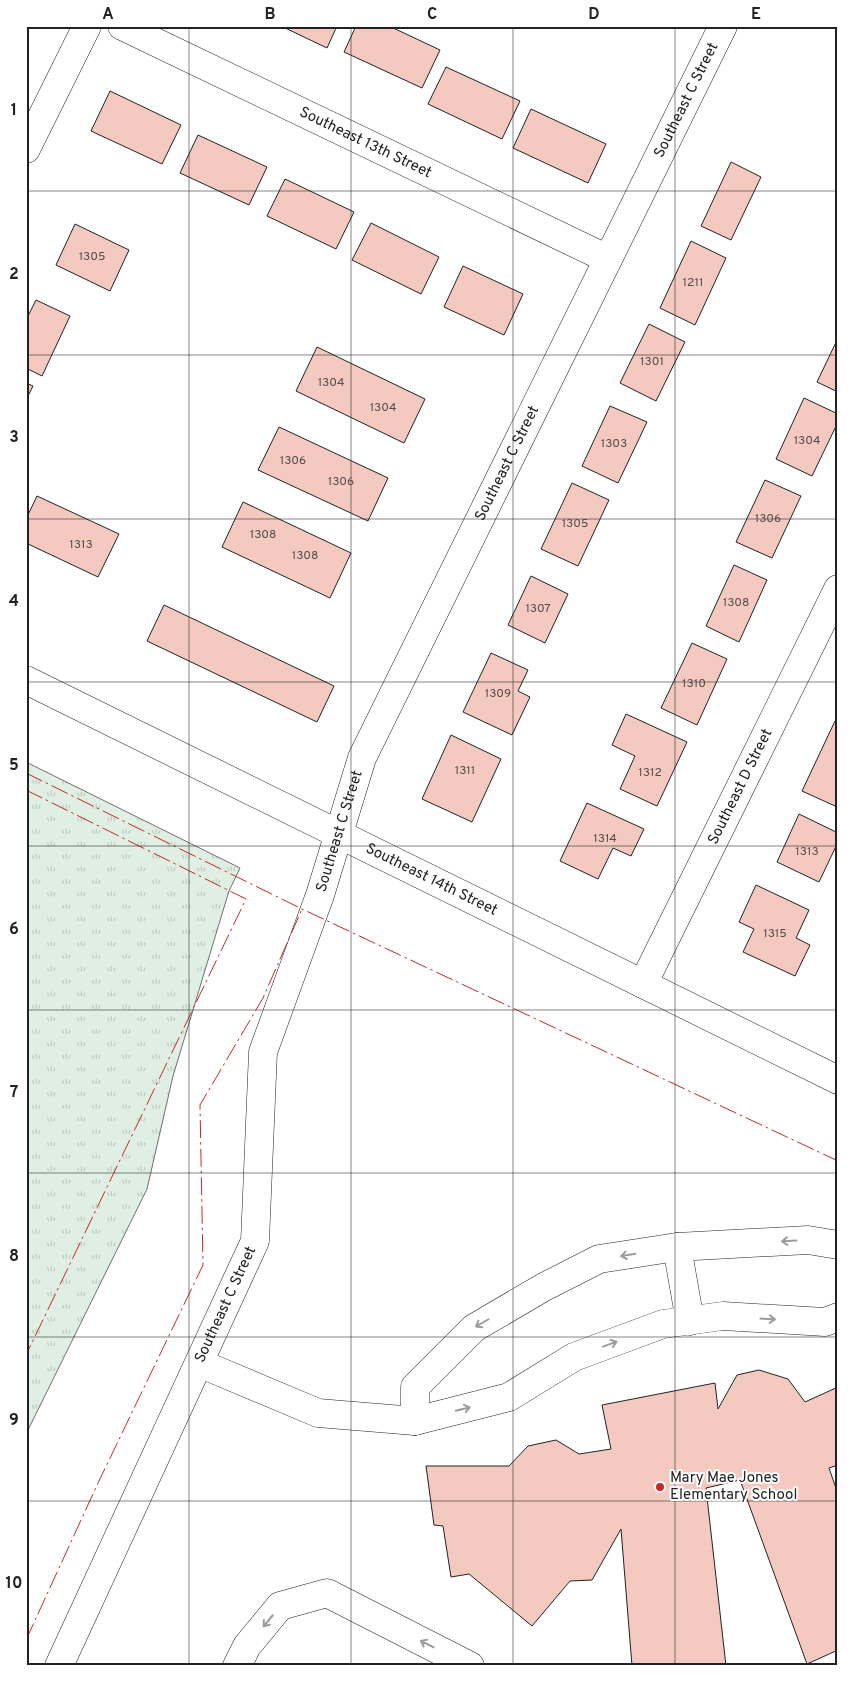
<svg xmlns="http://www.w3.org/2000/svg" width="864" height="1692" viewBox="0 0 864 1692" font-family="Overpass,sans-serif">
<style>
.grass{fill:url(#grass-tufts);stroke:#6f6f6f}
.building{fill:#f3c9c0;stroke:#222}
.lines{fill:none;stroke-linecap:round;stroke-linejoin:round}
.minor-casing{stroke:#222;stroke-width:29}
.major-casing{stroke:#222;stroke-width:29}
.minor{stroke:#fff;stroke-width:28}
.major{stroke:#fff;stroke-width:28}
.power{stroke:#c62828;stroke-width:1;stroke-dasharray:18 4 2.5 4;stroke-linecap:butt}
.oneway{stroke:#9c9c9c}
.grid{fill:none;stroke:#222;stroke-width:1;stroke-opacity:0.55}
.poi-dot{fill:#c62828;stroke:#fff;stroke-width:2}
.labels{text-anchor:middle;dominant-baseline:central;stroke-width:4;stroke-linejoin:round;paint-order:stroke}
.number-label{font-size:12px;fill:#564c4a}
.street-label{font-size:15px;fill:#222;stroke:#fff}
.poi-label{font-size:15px;fill:#222;stroke:#fff;text-anchor:start}
.neatline{fill:none;stroke:#222;stroke-width:2}
.grid-label{font-size:16px;text-anchor:middle;font-weight:bold;fill:#222}
</style>
<defs>
<pattern id="grass-tufts" width="24" height="20" patternUnits="userSpaceOnUse" patternTransform="scale(1.25)"><rect width="24" height="20" fill="#e0efe3"/><path d="M3 7l-1-3M5 7V3M7 7l1-3M15 17l-1-3M17 17v-4M19 17l1-3" fill="none" stroke="#c0cdc2"/></pattern>
</defs>
<rect width="100%" height="100%" fill="#fff"/>
<polygon class="grass" points="26,762 240,868 229,891 173,1076 147,1189 26,1434"/>
<g class="building">
<polygon points="281,26 337,26 327,48"/>
<polygon points="356,26 389,26 440,50 422,88 344,52"/>
<polygon points="446,67 520,101 502,139 428,104"/>
<polygon points="110,91 181,125 162,164 91,131"/>
<polygon points="531,109 606,144 588,183 513,148"/>
<polygon points="198,135 267,167 249,205 180,173"/>
<polygon points="731,162 761,177 731,240 701,226"/>
<polygon points="285,179 354,212 336,249 267,216"/>
<polygon points="371,223 439,257 421,294 352,260"/>
<polygon points="75,224 129,250 110,291 56,265"/>
<polygon points="691,241 726,258 695,325 660,308"/>
<polygon points="463,266 523,294 504,335 444,307"/>
<polygon points="36,300 70,316 42,376 26,368 26,320"/>
<polygon points="649,324 685,342 656,401 620,383"/>
<polygon points="838,338 838,392 817,382"/>
<polygon points="317,347 425,399 404,443 296,391"/>
<polygon points="26,383 33,386 26,400"/>
<polygon points="804,398 838,414 838,422 812,476 776,459"/>
<polygon points="610,406 647,422 618,483 582,466"/>
<polygon points="279,427 388,478 368,521 258,470"/>
<polygon points="765,480 801,496 772,558 736,542"/>
<polygon points="572,483 609,500 578,566 541,549"/>
<polygon points="37,496 119,534 98,577 26,543 26,519"/>
<polygon points="243,502 351,553 330,598 222,547"/>
<polygon points="734,565 767,580 739,642 706,626"/>
<polygon points="531,576 568,594 545,643 508,625"/>
<polygon points="164,605 334,686 317,722 147,641"/>
<polygon points="692,643 727,659 697,725 661,708"/>
<polygon points="491,653 528,670 518,691 530,697 512,735 463,712"/>
<polygon points="626,714 687,742 657,806 620,789 635,756 612,745"/>
<polygon points="835,721 838,722 838,799 835,806 802,791"/>
<polygon points="451,735 501,759 472,822 422,799"/>
<polygon points="587,803 644,829 631,856 613,848 598,879 560,861"/>
<polygon points="799,814 838,833 838,842 819,882 777,862"/>
<polygon points="756,885 809,910 796,938 810,945 795,976 743,952 754,929 739,922"/>
<polygon points="759,1370 788,1379 805,1402 838,1387 838,1465 829,1468 838,1494 838,1650 807,1664 740,1480 706,1488 726,1666 632,1666 621,1529 592,1580 570,1581 532,1626 469,1574 451,1577 443,1526 434,1525 426,1466 509,1466 528,1446 556,1440 579,1454 611,1449 602,1405 715,1383 718,1409 737,1375"/>
</g>
<g class="lines">
<g class="minor-casing">
<g id="minor">
<path id="s1" d="M122 26 608 259"/>
<polyline points="26,149 87,26"/>
<path id="s2" d="M643 984 838 589"/>
<polyline points="677,1247 690,1321"/>
<polyline points="199,1363 318,1413 415,1421 509,1397 574,1357 663,1324 723,1316 825,1322 838,1317"/>
<polyline points="415,1421 415,1387 474,1328 544,1287 599,1259 677,1247 808,1240 838,1245"/>
<path id="s3" d="M59 1666 255 1241 263 1052 320 895 362 758 723 26"/>
<polyline points="237,1666 247,1646 280,1606 327,1593 470,1666"/>
</g>
</g>
<g class="major-casing">
<g id="major">
<path id="s4" d="M26 680 838 1080"/>
</g>
</g>
<use href="#minor" class="minor"/>
<use href="#major" class="major"/>
<g class="power">
<polyline points="26,773 302,909 838,1161"/>
<polyline points="26,790 246,899 26,1355"/>
<polyline points="26,1640 98,1483 203,1265 200,1105 263,998 302,909"/>
</g>
</g>
<defs><path id="oneway-shaft" d="M-6 0H5M1.5-3L5.5 0L1.5 3" fill="none" stroke-width="1.6" stroke-linecap="round" stroke-linejoin="round" transform="scale(1.25)"/></defs>
<g class="oneway">
<use href="#oneway-shaft" transform="translate(789 1241) rotate(177)"/>
<use href="#oneway-shaft" transform="translate(628 1255) rotate(171)"/>
<use href="#oneway-shaft" transform="translate(768 1319) rotate(3)"/>
<use href="#oneway-shaft" transform="translate(482 1323) rotate(150)"/>
<use href="#oneway-shaft" transform="translate(610 1344) rotate(-20)"/>
<use href="#oneway-shaft" transform="translate(463 1409) rotate(-14)"/>
<use href="#oneway-shaft" transform="translate(268 1621) rotate(130)"/>
<use href="#oneway-shaft" transform="translate(427 1644) rotate(-153)"/>
</g>
<path class="grid" d="M189 26V1666M351 26V1666M513 26V1666M675 26V1666M26 191H838M26 355H838M26 519H838M26 682H838M26 846H838M26 1010H838M26 1173H838M26 1337H838M26 1501H838"/>
<circle class="poi-dot" cx="660" cy="1487" r="5"/>
<g class="labels">
<g class="number-label">
<text x="92" y="257">1305</text>
<text x="693" y="283">1211</text>
<text x="652" y="362">1301</text>
<text x="331" y="383">1304</text>
<text x="383" y="408">1304</text>
<text x="807" y="441">1304</text>
<text x="614" y="444">1303</text>
<text x="293" y="461">1306</text>
<text x="341" y="482">1306</text>
<text x="768" y="519">1306</text>
<text x="575" y="524">1305</text>
<text x="263" y="535">1308</text>
<text x="81" y="545">1313</text>
<text x="305" y="556">1308</text>
<text x="736" y="603">1308</text>
<text x="538" y="609">1307</text>
<text x="694" y="684">1310</text>
<text x="498" y="694">1309</text>
<text x="465" y="771">1311</text>
<text x="650" y="773">1312</text>
<text x="605" y="839">1314</text>
<text x="807" y="852">1313</text>
<text x="775" y="934">1315</text>
</g>
<g class="street-label">
<text stroke="none"><textPath href="#s3" startOffset="1701">Southeast C Street</textPath></text>
<text stroke="none"><textPath href="#s1" startOffset="270">Southeast 13th Street</textPath></text>
<text stroke="none"><textPath href="#s3" startOffset="1296">Southeast C Street</textPath></text>
<text stroke="none"><textPath href="#s2" startOffset="220">Southeast D Street</textPath></text>
<text stroke="none"><textPath href="#s3" startOffset="891">Southeast C Street</textPath></text>
<text stroke="none"><textPath href="#s4" startOffset="452">Southeast 14th Street</textPath></text>
<text stroke="none"><textPath href="#s3" startOffset="398">Southeast C Street</textPath></text>
</g>
<g class="poi-label">
<text x="670" y="1478">Mary Mae Jones<tspan x="670" dy="17">Elementary School</tspan></text>
</g>
</g>
<rect width="864" height="1692" fill="none" stroke="#ffffff" stroke-width="55"/>
<rect x="28" y="28" width="808" height="1636" class="neatline"/>
<g class="grid-label">
<text x="108" y="19">A</text>
<text x="270" y="19">B</text>
<text x="432" y="19">C</text>
<text x="594" y="19">D</text>
<text x="756" y="19">E</text>
<text x="14" y="115">1</text>
<text x="14" y="279">2</text>
<text x="14" y="442">3</text>
<text x="14" y="606">4</text>
<text x="14" y="770">5</text>
<text x="14" y="934">6</text>
<text x="14" y="1097">7</text>
<text x="14" y="1261">8</text>
<text x="14" y="1425">9</text>
<text x="14" y="1588">10</text>
</g>
</svg>
